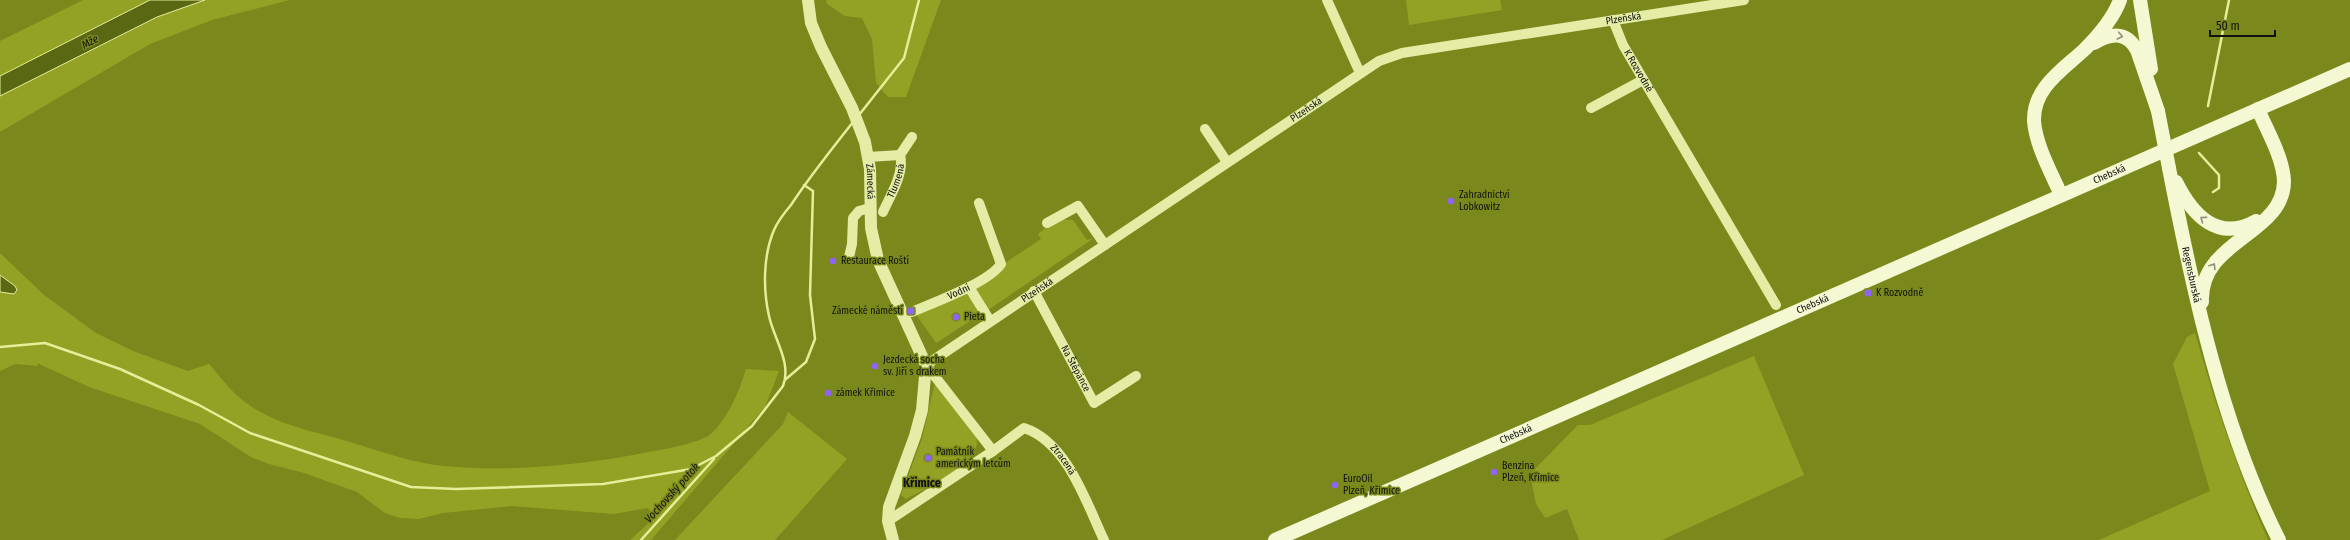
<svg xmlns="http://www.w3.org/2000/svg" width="2350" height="540" viewBox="0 0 2350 540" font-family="'Fira Sans Condensed',sans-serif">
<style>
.green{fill:#93a225}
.water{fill:#5b6813;stroke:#e5ee99}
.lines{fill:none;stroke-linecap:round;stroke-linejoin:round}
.stream{stroke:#e5ee99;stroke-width:2.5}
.minor{stroke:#e4eca6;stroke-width:10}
.tertiary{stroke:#e4eca6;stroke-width:12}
.secondary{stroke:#f4f9d3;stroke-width:14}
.secondary-bridge{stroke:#f4f9d3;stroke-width:14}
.oneway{stroke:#8e917c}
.poi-dot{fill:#8f64fd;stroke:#7b891c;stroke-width:1.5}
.labels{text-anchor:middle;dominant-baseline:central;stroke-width:3;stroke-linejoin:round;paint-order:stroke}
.street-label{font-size:10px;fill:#111;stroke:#7b891c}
.poi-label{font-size:10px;fill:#111;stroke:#7b891c;text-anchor:start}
.water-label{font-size:11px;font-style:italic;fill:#111;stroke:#7b891c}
.quarter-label{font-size:12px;font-weight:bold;fill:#111;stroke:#7b891c}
</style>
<rect width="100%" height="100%" fill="#7b891c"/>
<g class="green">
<polygon points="83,0 151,0 0,76 0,41"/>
<polygon points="205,0 290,0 212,20 150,44 0,132 0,96 157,17"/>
<polygon points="826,0 941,0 906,97 888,97 876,83 872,39 862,18 845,16 827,4"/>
<polygon points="1406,0 1500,0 1502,10 1409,25"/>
<polygon points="1056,219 1073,220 1087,240 1094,238 988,310 976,289 1005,263 1041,239 1038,234"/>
<path d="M0 253 44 295 96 333 133 351 188 371 209 364C219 375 229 389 240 398 272 425 311 430 350 442 380 451 412 463 444 466 507 472 571 466 633 455 651 451 699 445 712 433 729 416 739 392 746 369L779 371 765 407 651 540H630L651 521 652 513 648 508 614 514 512 506 443 513 419 519 400 518 385 513 357 492 304 473 269 464 251 457 200 424 89 387 37 363 38 366 15 364 0 371V292L14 294 17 290 15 286 0 275Z"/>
<polygon points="967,293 981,314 936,343 915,313"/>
<path d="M2195 333C2215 404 2238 472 2268 540H2099L2210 491 2173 364 2187 337Z"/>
<polygon points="1754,356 1804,475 1662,540 1579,540 1567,509 1545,518 1536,504 1530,474 1578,425 1590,425"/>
<path d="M935 382 976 435C985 464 927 488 906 499L901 495 922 439Z"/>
<polygon points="788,412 847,459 775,540 675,540 783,424"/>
</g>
<g class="water">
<polygon points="150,0 205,0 157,17 0,96 0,76"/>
<polygon points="0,275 15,286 17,290 14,294 0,292"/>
</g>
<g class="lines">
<g class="stream">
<polyline points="2208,106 2229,0"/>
<polyline points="859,115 904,58 919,0"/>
<polyline points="2199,153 2219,175 2219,188 2213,192"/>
<path d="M0 347 45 343 120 369 199 405 250 433 411 487 456 489 603 484 691 469 716 456 752 426 783 386C792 363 774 339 769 316 763 289 763 256 774 230 778 221 785 212 791 205 810 176 832 149 853 122"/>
<polyline points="786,379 806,362 815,339 810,295 813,191 804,185"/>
<polyline points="641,540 714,459"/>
</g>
<g class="minor">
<polyline points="1327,0 1360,73"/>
<path id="s1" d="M1613 20 1623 45 1776 305"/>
<polyline points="1591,108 1643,80"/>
<polyline points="1205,129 1227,162"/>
<polyline points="900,155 912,137"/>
<polyline points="868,157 900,155"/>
<path id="s2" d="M883 212C890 196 905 173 900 155"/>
<polyline points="1047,223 1078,206 1105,245"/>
<polyline points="849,257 852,244 853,218 859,211 870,208"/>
<polyline points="969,287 990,321"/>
<path id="s3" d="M1034 291 1094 403 1136 376"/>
<path id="s4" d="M912 312C935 302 988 283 1001 264L979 203"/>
<path id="s5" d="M993 451 926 365 1379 61 1402 53 1744 0"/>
<path id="s6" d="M888 521 993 451 1024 428C1067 442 1086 502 1104 540"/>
</g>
<path class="tertiary" id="s7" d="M808 0 811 23 821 47 852 108 865 142 870 169 871 228 878 260 926 365 922 410 915 436 889 507 888 521 893 540"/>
<g class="secondary">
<polyline points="2140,0 2151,69"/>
<path d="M2094 43C2111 33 2126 31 2137 50L2158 111"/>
<path id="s8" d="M2169 168C2193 292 2222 427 2279 540"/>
<path d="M2176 182C2192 214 2217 243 2256 221"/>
<path d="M2061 195C2051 172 2036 146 2034 121 2033 87 2064 69 2085 49 2099 35 2113 19 2120 0"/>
<path d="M2202 302C2199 240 2284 235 2284 181 2283 157 2267 131 2258 109"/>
<path id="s9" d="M1275 540 2350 69"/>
</g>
<polyline class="secondary-bridge" points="2158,111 2169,168"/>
</g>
<defs><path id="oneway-chevron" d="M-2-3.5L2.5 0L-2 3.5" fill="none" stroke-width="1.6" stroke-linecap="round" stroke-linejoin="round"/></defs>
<g class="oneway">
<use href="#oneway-chevron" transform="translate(2120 36) rotate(11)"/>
<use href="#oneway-chevron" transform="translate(2203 219) rotate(-144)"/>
<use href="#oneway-chevron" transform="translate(2213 266) rotate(-58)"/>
</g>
<g class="poi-dot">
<circle cx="1451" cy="201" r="4"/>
<circle cx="833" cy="261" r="4"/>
<rect x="1864" y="289" width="8" height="8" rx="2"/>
<rect x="907" y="307" width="8" height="8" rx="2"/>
<circle cx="956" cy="317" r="4"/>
<circle cx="875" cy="366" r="4"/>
<circle cx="828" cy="393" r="4"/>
<circle cx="928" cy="458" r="4"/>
<circle cx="1494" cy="472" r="4"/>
<circle cx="1335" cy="485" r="4"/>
</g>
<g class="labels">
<g class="street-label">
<text stroke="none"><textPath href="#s5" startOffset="903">Plzeňská</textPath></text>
<text stroke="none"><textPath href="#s1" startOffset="57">K Rozvodně</textPath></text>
<text stroke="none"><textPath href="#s5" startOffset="567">Plzeňská</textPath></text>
<text stroke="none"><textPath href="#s9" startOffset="911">Chebská</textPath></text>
<text stroke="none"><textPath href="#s2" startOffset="34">Tlumená</textPath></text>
<text stroke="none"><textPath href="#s7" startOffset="194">Zámecká</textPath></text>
<text stroke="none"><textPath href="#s8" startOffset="109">Regensburská</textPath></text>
<text stroke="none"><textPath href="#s5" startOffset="243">Plzeňská</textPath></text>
<text stroke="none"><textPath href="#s4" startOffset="51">Vodní</textPath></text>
<text stroke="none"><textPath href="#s9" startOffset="587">Chebská</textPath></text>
<text stroke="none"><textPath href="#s3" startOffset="88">Na Štěpánce</textPath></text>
<text stroke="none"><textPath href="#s9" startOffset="263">Chebská</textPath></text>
<text stroke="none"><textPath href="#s6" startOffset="216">Ztracená</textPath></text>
</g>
<g class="poi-label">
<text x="1459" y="195">Zahradnictví<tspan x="1459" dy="12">Lobkowitz</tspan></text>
<text x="841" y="261">Restaurace Roští</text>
<text x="1876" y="293">K Rozvodně</text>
<text x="903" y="311" text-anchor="end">Zámecké náměstí</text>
<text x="964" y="317">Pieta</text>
<text x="883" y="360">Jezdecká socha<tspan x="883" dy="12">sv. Jiří s drakem</tspan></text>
<text x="836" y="393">zámek Křimice</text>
<text x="936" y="452">Památník<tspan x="936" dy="12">americkým letcům</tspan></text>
<text x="1502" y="466">Benzina<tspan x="1502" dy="12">Plzeň, Křimice</tspan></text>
<text x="1343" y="479">EuroOil<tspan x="1343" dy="12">Plzeň, Křimice</tspan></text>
</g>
<g class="water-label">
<text transform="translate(90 42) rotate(-27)">Mže</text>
<text transform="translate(672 493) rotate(-48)">Vochovský potok</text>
</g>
<g class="quarter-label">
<text x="922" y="483">Křimice</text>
</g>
</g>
<path d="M2210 30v6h65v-6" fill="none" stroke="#111111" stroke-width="2"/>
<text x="2216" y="30" font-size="12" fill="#111111" stroke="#7b891c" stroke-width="3" paint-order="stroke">50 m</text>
</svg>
